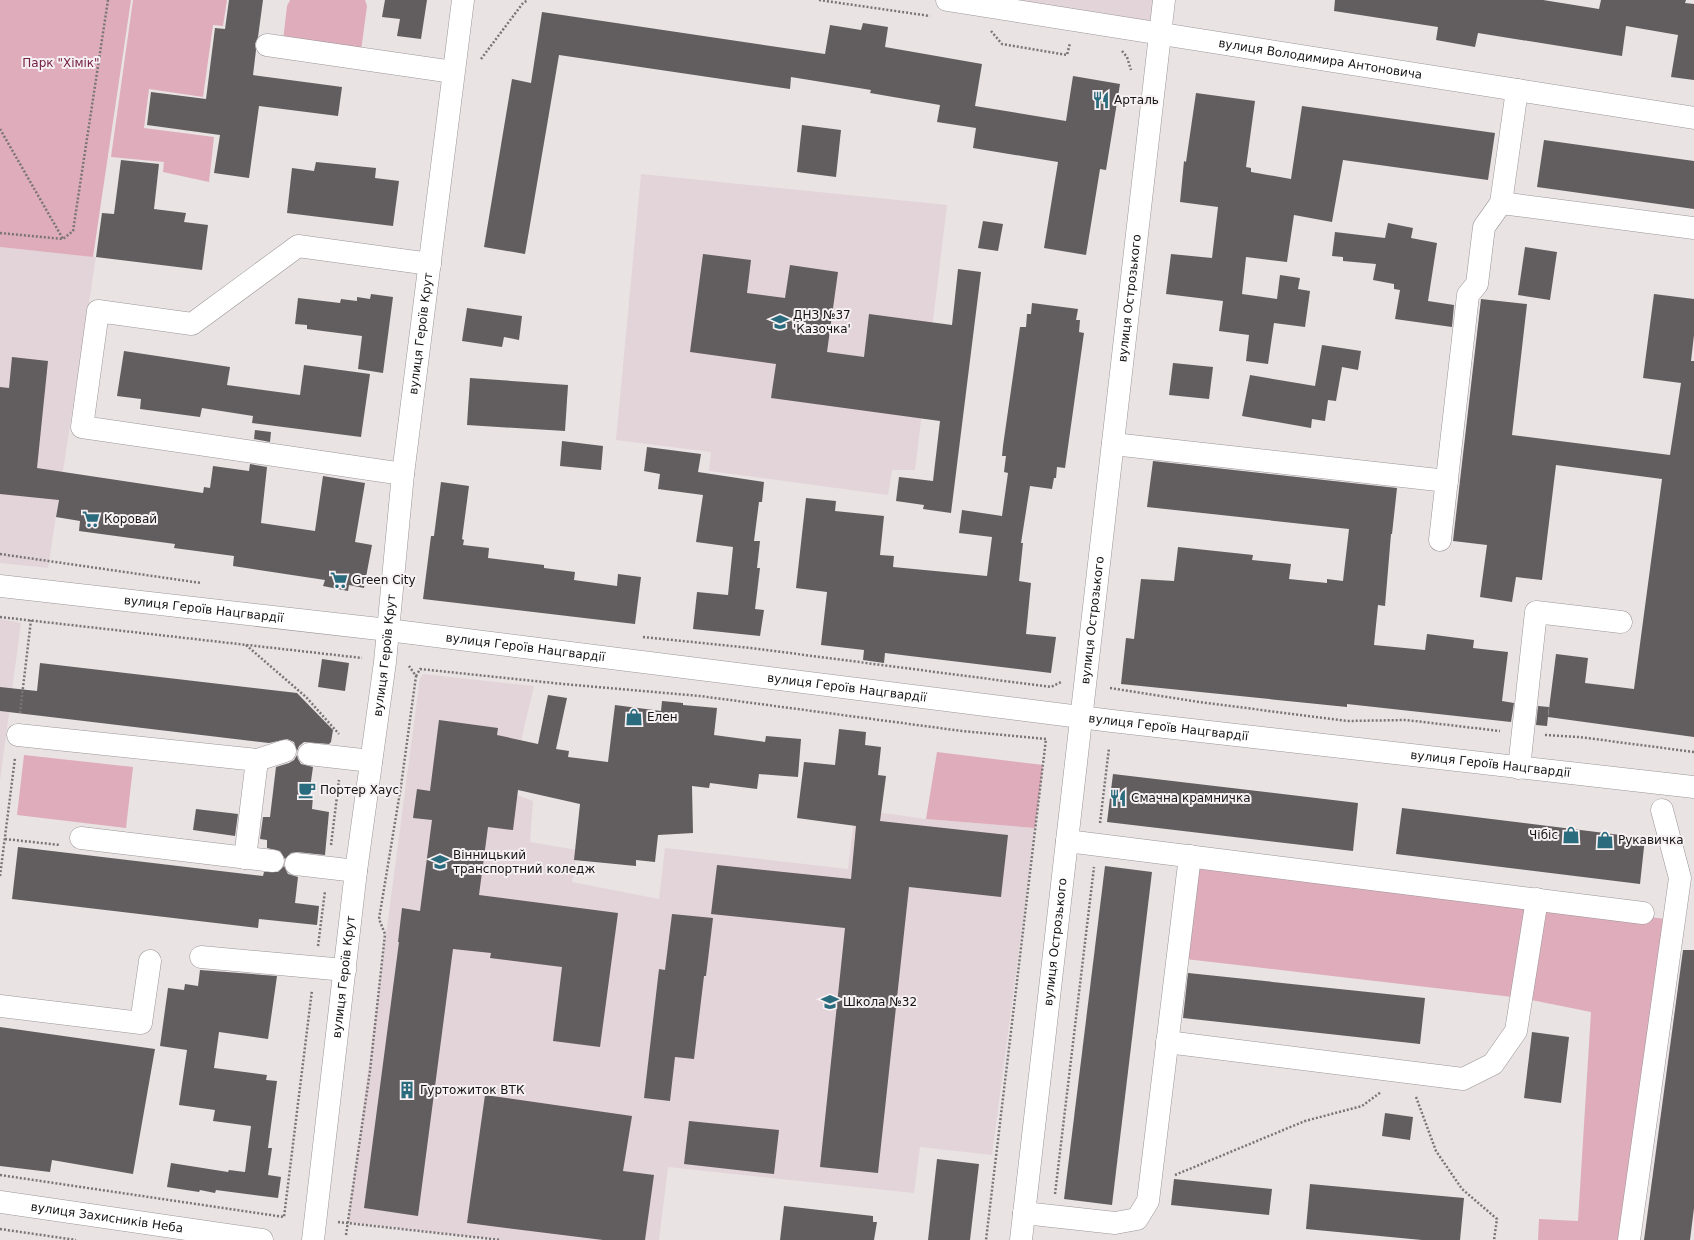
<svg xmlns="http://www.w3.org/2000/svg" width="1694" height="1240" viewBox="0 0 1694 1240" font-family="'DejaVu Sans',sans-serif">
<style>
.built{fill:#e3d4d9}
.green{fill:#dfacbc}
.building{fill:#625d5e}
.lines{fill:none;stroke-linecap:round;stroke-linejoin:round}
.minor-casing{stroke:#9b9597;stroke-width:23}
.path{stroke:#797576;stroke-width:2.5;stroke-dasharray:2 2;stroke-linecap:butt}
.minor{stroke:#fff;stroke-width:22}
.labels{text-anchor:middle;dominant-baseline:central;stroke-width:4;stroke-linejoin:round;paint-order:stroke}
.street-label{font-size:12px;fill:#161414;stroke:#f6f0f2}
.park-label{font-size:12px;fill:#752045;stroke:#f6f0f2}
.poi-label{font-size:12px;fill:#161414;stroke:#f6f0f2;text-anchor:start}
</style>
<rect width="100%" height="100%" fill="#e9e3e4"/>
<g class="built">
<polygon points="977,0 1162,0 1159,32"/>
<polygon points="641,174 947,205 915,470 892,470 888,495 709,471 711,452 616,440"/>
<polygon points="0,247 96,257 48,568 0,563"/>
<polygon points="0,619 21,623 0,781"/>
<polygon points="423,674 534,686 509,792 533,801 530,842 577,850 572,882 659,899 665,848 848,869 855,809 926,819 1035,828 992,1155 920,1147 914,1193 668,1167 659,1240 501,1240 348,1222 420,678"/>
</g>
<g class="green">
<polygon points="0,0 131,0 93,257 0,247"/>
<polygon points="133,0 227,0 223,26 213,25 203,97 149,89 144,128 214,137 209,182 163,172 164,162 111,157"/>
<polygon points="290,0 365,0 367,6 361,51 283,41 287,6"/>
<polygon points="937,752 1043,765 1035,828 926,819"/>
<polygon points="24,755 133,767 126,828 17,815"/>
<polygon points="1189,862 1674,920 1629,1240 1538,1240 1539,1219 1578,1221 1591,1012 1521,998 1177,958"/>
</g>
<g class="building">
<polygon points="229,0 263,0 258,37 255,44 256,50 253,75 342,87 338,116 259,106 249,178 214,173 220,135 147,125 151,92 206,99 215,28 225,29"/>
<polygon points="385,0 427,0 421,39 397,36 400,19 382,17"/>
<polygon points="1335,0 1543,0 1599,9 1601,0 1686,0 1685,3 1694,4 1694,80 1671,77 1678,35 1626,26 1622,56 1478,33 1475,47 1436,40 1438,27 1334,11"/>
<polygon points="542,12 825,54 830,25 861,30 863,23 888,27 885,47 982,64 975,106 1066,121 1073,76 1120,84 1106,170 1100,169 1086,255 1044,248 1058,162 973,148 976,128 937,122 940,105 870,93 871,90 791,77 790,89 559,55 525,254 484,247 512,79 531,83"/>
<polygon points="1196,93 1255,101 1246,167 1251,168 1251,172 1291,179 1302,106 1495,133 1488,180 1343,160 1332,222 1294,215 1287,262 1246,257 1242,294 1277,299 1280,275 1300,278 1298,289 1310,291 1305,327 1274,323 1268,364 1246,361 1249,335 1219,331 1223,301 1166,294 1171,254 1212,258 1218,207 1180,202 1184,161 1186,162"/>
<polygon points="802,125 841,130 836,177 797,172"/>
<polygon points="1544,140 1694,161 1694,209 1537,187"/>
<polygon points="121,160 159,164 154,209 186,213 184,222 208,225 202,270 96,257 102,213 114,214"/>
<polygon points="316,162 376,168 375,178 399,181 393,226 287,213 292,168 314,171"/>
<polygon points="983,221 1003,224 998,251 978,248"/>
<polygon points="1388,223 1413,228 1411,238 1437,243 1428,301 1454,305 1452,327 1395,319 1400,290 1394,289 1394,284 1373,280 1376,264 1343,261 1343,257 1332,256 1335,232 1385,238"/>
<polygon points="1525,247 1557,252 1550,300 1518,295"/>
<polygon points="703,254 751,260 747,293 785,298 790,265 838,272 827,352 864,357 869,314 952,325 958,269 981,272 951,513 923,509 924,505 896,501 899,477 933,481 940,421 771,398 776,364 690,352"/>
<polygon points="371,294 393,297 383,373 358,369 362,336 307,329 307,325 295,324 298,298 340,303 341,299 357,301 357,297 370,299"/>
<polygon points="1654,294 1694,299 1694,335 1691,361 1694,361 1694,737 1548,717 1556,654 1588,658 1585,683 1634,689 1662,479 1556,465 1542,580 1516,577 1512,602 1480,597 1487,545 1453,541 1481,299 1527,304 1512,435 1670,455 1681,383 1643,378"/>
<polygon points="1032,303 1078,309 1076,320 1080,320 1079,332 1084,333 1065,468 1057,467 1056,478 1054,478 1052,489 1030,486 1021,543 1023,543 1019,581 1031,583 1026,634 1056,637 1051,673 885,653 884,663 863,660 864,650 821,645 827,592 796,588 806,498 836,501 835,511 884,516 880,555 894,556 893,567 987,576 992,537 959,533 962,510 1002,516 1008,473 1004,472 1006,456 1002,456 1003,446 1020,327 1026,327 1027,314 1031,314"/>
<polygon points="467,308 522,316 519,340 504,337 502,347 462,341"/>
<polygon points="1322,345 1361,351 1358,370 1342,367 1336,401 1328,400 1325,421 1312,419 1311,428 1242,416 1250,375 1315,386"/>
<polygon points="124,351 230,367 227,385 300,395 304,365 370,374 361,437 252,423 253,416 202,408 200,417 140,409 141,399 117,396"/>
<polygon points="12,357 48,361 37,468 203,493 204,487 210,488 213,466 249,471 250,464 267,467 261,523 315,531 323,476 365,483 355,542 372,545 364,588 349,585 348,591 323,586 325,580 233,566 234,556 174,548 175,544 79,531 80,521 56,517 59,500 0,494 0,387 9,388"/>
<polygon points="1173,363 1213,367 1209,399 1169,395"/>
<polygon points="470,378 568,385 565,431 467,425"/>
<polygon points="255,430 271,432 270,442 254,439"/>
<polygon points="562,441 603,446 601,470 560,466"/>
<polygon points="647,447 701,454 698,472 764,482 762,502 759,502 754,541 760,541 757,568 760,568 755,609 764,610 760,636 693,629 697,592 728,595 733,547 696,542 703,495 658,489 660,474 644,471"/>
<polygon points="1153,461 1397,488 1392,534 1391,534 1385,606 1378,605 1374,645 1425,650 1427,634 1474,640 1473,648 1508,652 1502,701 1514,703 1511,722 1347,704 1347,707 1121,684 1126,638 1134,639 1141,579 1174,581 1178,547 1253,555 1252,560 1291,564 1289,579 1327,583 1327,579 1343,581 1349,529 1147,507"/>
<polygon points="441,482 469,486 462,539 464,540 463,545 489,548 488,558 544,565 544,568 575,572 574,580 617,586 618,574 641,577 635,624 423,599 431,536 434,536"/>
<polygon points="322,659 349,663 345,691 318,687"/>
<polygon points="40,663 297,693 333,730 331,742 329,744 304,742 299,746 297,751 294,742 287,739 269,743 0,711 0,687 37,691"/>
<polygon points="548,695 567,698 556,749 569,751 568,757 608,762 615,705 661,711 662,701 683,703 683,705 717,708 714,735 765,742 766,736 801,739 798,777 759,774 757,789 710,783 709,788 692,786 693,833 658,835 655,862 636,860 636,866 574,860 580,804 518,790 513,830 488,827 479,895 618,913 600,1047 553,1041 562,967 490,958 491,953 453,949 418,1216 364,1208 399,942 398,942 402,908 420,911 432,820 413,818 417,789 430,791 439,720 498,728 497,735 538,744"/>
<polygon points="1538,706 1549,707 1547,726 1536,725"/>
<polygon points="839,729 866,732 865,745 881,747 878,775 886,776 880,821 1008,835 1001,897 909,887 878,1173 820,1167 845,928 711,914 717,865 851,879 856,826 797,818 804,762 835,765"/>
<polygon points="297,755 298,759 301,764 313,767 309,795 313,796 312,809 329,812 325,855 297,852 291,853 285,859 280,851 267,848 267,840 260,839 263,817 270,817 276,767 289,763 294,760"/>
<polygon points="1113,774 1358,803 1353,851 1107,822"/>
<polygon points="1402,808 1645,838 1640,884 1396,854"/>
<polygon points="196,809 238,814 235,836 193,830"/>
<polygon points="18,847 263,876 264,872 278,872 284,866 288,874 298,877 295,903 319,906 317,925 259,919 258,928 12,899"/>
<polygon points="1105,866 1152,872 1112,1205 1064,1199"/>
<polygon points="672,914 713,918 706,976 704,976 694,1059 675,1057 670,1101 644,1098 659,969 665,970"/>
<polygon points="1683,950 1694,950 1694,1208 1690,1240 1644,1240"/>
<polygon points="200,970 277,976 268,1039 219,1032 214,1068 267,1075 266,1080 277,1081 268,1148 272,1148 268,1175 281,1177 278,1198 216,1190 215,1193 200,1190 199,1192 167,1187 171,1163 228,1172 229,1170 245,1172 251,1126 213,1121 215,1110 179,1105 187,1050 160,1046 168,988 184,990 185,984 198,986"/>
<polygon points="1188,973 1425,998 1420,1044 1183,1018"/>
<polygon points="0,1027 155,1049 133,1174 52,1160 50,1172 0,1166"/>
<polygon points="1532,1032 1569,1037 1561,1103 1524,1098"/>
<polygon points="485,1095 632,1116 623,1171 654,1175 645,1240 603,1240 467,1223"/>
<polygon points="1385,1113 1413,1117 1410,1140 1382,1136"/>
<polygon points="689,1121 779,1130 774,1174 684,1164"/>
<polygon points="937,1159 979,1164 970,1240 928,1240"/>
<polygon points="1174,1179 1272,1189 1269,1215 1171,1205"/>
<polygon points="1310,1184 1464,1198 1460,1240 1422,1240 1306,1229"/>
<polygon points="784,1206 873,1216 873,1222 877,1222 874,1240 780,1240"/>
</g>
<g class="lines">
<g class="minor-casing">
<g id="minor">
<path id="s1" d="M947 0 1694 118"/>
<polyline points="267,45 453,72"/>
<polyline points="1501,203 1694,228"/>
<polyline points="1113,444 1447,481"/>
<polyline points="403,474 82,427 98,311 192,324 298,246 430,264"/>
<polyline points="1440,540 1468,295 1477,284 1484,227 1501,203 1517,90"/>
<path id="s2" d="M0 586 388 630 1112 721 1694 787"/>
<polyline points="18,735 257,760 245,858"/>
<polyline points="309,754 371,761"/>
<polyline points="257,760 285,751"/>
<polyline points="1519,768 1536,612 1621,622"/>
<polyline points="81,838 273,861"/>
<polyline points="1067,841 1643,913"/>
<polyline points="296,864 356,871"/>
<polyline points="201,957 345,970"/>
<polyline points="0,1006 141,1023 150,961"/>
<polyline points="1167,1042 1463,1079 1493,1064 1516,1031 1537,899"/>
<path id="s3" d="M0 1202 262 1240"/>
<polyline points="1024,1213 1115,1223 1137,1219 1148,1201 1190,856"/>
<path id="s4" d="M313 1240 356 871 385 662 403 474 463 0"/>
<path id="s5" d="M1021 1240 1164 0"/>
<polyline points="1629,1240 1680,878 1662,810"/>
</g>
</g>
<g class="path">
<polyline points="819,0 930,16"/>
<polyline points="991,31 1002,44 1067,55 1070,43"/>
<polyline points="1122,51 1127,57 1131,70"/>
<polyline points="481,59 523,3 528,0"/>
<polyline points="0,129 63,239"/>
<polyline points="0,233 63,239 73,231 108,0"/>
<polyline points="0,554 201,583"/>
<polyline points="0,617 362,658"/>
<polyline points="643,637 751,648 1051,687 1061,682"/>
<polyline points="246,645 306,697 339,734"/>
<polyline points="416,676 420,669 563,684 700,696 962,731 1046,739 986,1240"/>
<polyline points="1110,688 1199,702 1347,721 1406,720 1500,731"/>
<polyline points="20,713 31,620"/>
<polyline points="1545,735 1579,737 1694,752"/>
<polyline points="1100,823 1109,748"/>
<polyline points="5,839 60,845"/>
<polyline points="331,845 339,780"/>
<polyline points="0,876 15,758"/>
<polyline points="318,946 325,891"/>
<polyline points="1416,1097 1436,1151 1462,1189 1497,1219 1494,1240"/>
<polyline points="0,1175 284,1217 312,990"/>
<polyline points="1175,1175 1305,1121 1362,1106 1381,1092"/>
<polyline points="1055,1194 1094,867"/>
<polyline points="338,1222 501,1240"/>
<polyline points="0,1229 76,1240"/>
<polyline points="346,1235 370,1071 385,934 379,919 401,786 416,676 409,666"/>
</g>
<use href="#minor" class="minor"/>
</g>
<defs>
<g id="restaurant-bare" transform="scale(1.38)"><path d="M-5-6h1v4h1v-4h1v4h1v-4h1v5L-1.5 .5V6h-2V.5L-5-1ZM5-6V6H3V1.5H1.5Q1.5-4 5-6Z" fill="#2a6b7e" stroke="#f6f0f2" stroke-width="2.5" paint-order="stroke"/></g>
<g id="school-bare" transform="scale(1.38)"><path d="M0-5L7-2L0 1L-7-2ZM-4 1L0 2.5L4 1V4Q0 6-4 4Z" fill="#2a6b7e" stroke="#f6f0f2" stroke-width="2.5" paint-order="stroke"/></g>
<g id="supermarket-bare" transform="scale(1.38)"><path d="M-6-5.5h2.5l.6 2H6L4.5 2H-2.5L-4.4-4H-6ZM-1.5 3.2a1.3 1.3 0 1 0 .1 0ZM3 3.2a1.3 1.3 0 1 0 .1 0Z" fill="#2a6b7e" stroke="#f6f0f2" stroke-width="2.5" paint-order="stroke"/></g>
<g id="shop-bare" transform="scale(1.38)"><path d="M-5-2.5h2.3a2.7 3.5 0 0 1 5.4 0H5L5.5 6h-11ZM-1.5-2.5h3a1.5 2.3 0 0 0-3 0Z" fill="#2a6b7e" stroke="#f6f0f2" stroke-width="2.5" paint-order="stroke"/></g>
<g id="cafe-bare" transform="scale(1.38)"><path d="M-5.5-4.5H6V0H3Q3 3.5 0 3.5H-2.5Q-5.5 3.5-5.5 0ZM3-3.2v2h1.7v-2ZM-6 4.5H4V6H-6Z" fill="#2a6b7e" stroke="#f6f0f2" stroke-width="2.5" paint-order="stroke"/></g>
<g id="university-bare" transform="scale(1.38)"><path d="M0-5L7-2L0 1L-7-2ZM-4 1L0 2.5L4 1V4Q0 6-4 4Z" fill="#2a6b7e" stroke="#f6f0f2" stroke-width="2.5" paint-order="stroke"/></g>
<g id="building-bare" transform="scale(1.38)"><path d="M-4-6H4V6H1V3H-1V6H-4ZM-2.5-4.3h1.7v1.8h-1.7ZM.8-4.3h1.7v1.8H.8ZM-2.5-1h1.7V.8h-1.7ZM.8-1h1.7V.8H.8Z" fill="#2a6b7e" stroke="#f6f0f2" stroke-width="2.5" paint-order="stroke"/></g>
</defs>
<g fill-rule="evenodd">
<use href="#restaurant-bare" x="1101" y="100"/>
<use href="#school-bare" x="780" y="322"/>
<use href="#supermarket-bare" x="91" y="519"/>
<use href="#supermarket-bare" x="339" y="580"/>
<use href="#shop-bare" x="634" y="717"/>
<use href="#cafe-bare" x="307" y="790"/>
<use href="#restaurant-bare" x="1118" y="798"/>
<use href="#shop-bare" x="1571" y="835"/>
<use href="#shop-bare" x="1605" y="840"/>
<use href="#university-bare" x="440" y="862"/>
<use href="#school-bare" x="830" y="1002"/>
<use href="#building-bare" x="407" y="1090"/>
</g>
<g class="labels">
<g class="street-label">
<text stroke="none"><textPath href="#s1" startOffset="378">вулиця Володимира Антоновича</textPath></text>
<text stroke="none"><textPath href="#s5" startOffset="948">вулиця Острозького</textPath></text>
<text stroke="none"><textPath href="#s4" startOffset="913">вулиця Героїв Крут</textPath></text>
<text stroke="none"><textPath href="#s2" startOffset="205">вулиця Героїв Нацгвардії</textPath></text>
<text stroke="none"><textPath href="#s5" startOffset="624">вулиця Острозького</textPath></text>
<text stroke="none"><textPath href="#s2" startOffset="529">вулиця Героїв Нацгвардії</textPath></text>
<text stroke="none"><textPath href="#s4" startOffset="589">вулиця Героїв Крут</textPath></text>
<text stroke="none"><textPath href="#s2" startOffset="853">вулиця Героїв Нацгвардії</textPath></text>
<text stroke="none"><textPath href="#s2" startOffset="1177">вулиця Героїв Нацгвардії</textPath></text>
<text stroke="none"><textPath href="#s2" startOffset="1501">вулиця Героїв Нацгвардії</textPath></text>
<text stroke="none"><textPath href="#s5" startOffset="300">вулиця Острозького</textPath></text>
<text stroke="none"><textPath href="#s4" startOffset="265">вулиця Героїв Крут</textPath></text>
<text stroke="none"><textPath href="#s3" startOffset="108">вулиця Захисників Неба</textPath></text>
</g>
<g class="park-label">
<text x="61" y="63">Парк "Хімік"</text>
</g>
<g class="poi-label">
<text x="1114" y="100">Арталь</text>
<text x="793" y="315">ДНЗ №37<tspan x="793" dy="14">'Казочка'</tspan></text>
<text x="104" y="519">Коровай</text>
<text x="352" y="580">Green City</text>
<text x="647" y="717">Елен</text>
<text x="320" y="790">Портер Хаус</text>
<text x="1131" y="798">Смачна крамничка</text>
<text x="1558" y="835" text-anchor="end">Чібіс</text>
<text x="1618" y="840">Рукавичка</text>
<text x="453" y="855">Вінницький<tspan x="453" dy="14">транспортний коледж</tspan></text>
<text x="843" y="1002">Школа №32</text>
<text x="420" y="1090">Гуртожиток ВТК</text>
</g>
</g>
</svg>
